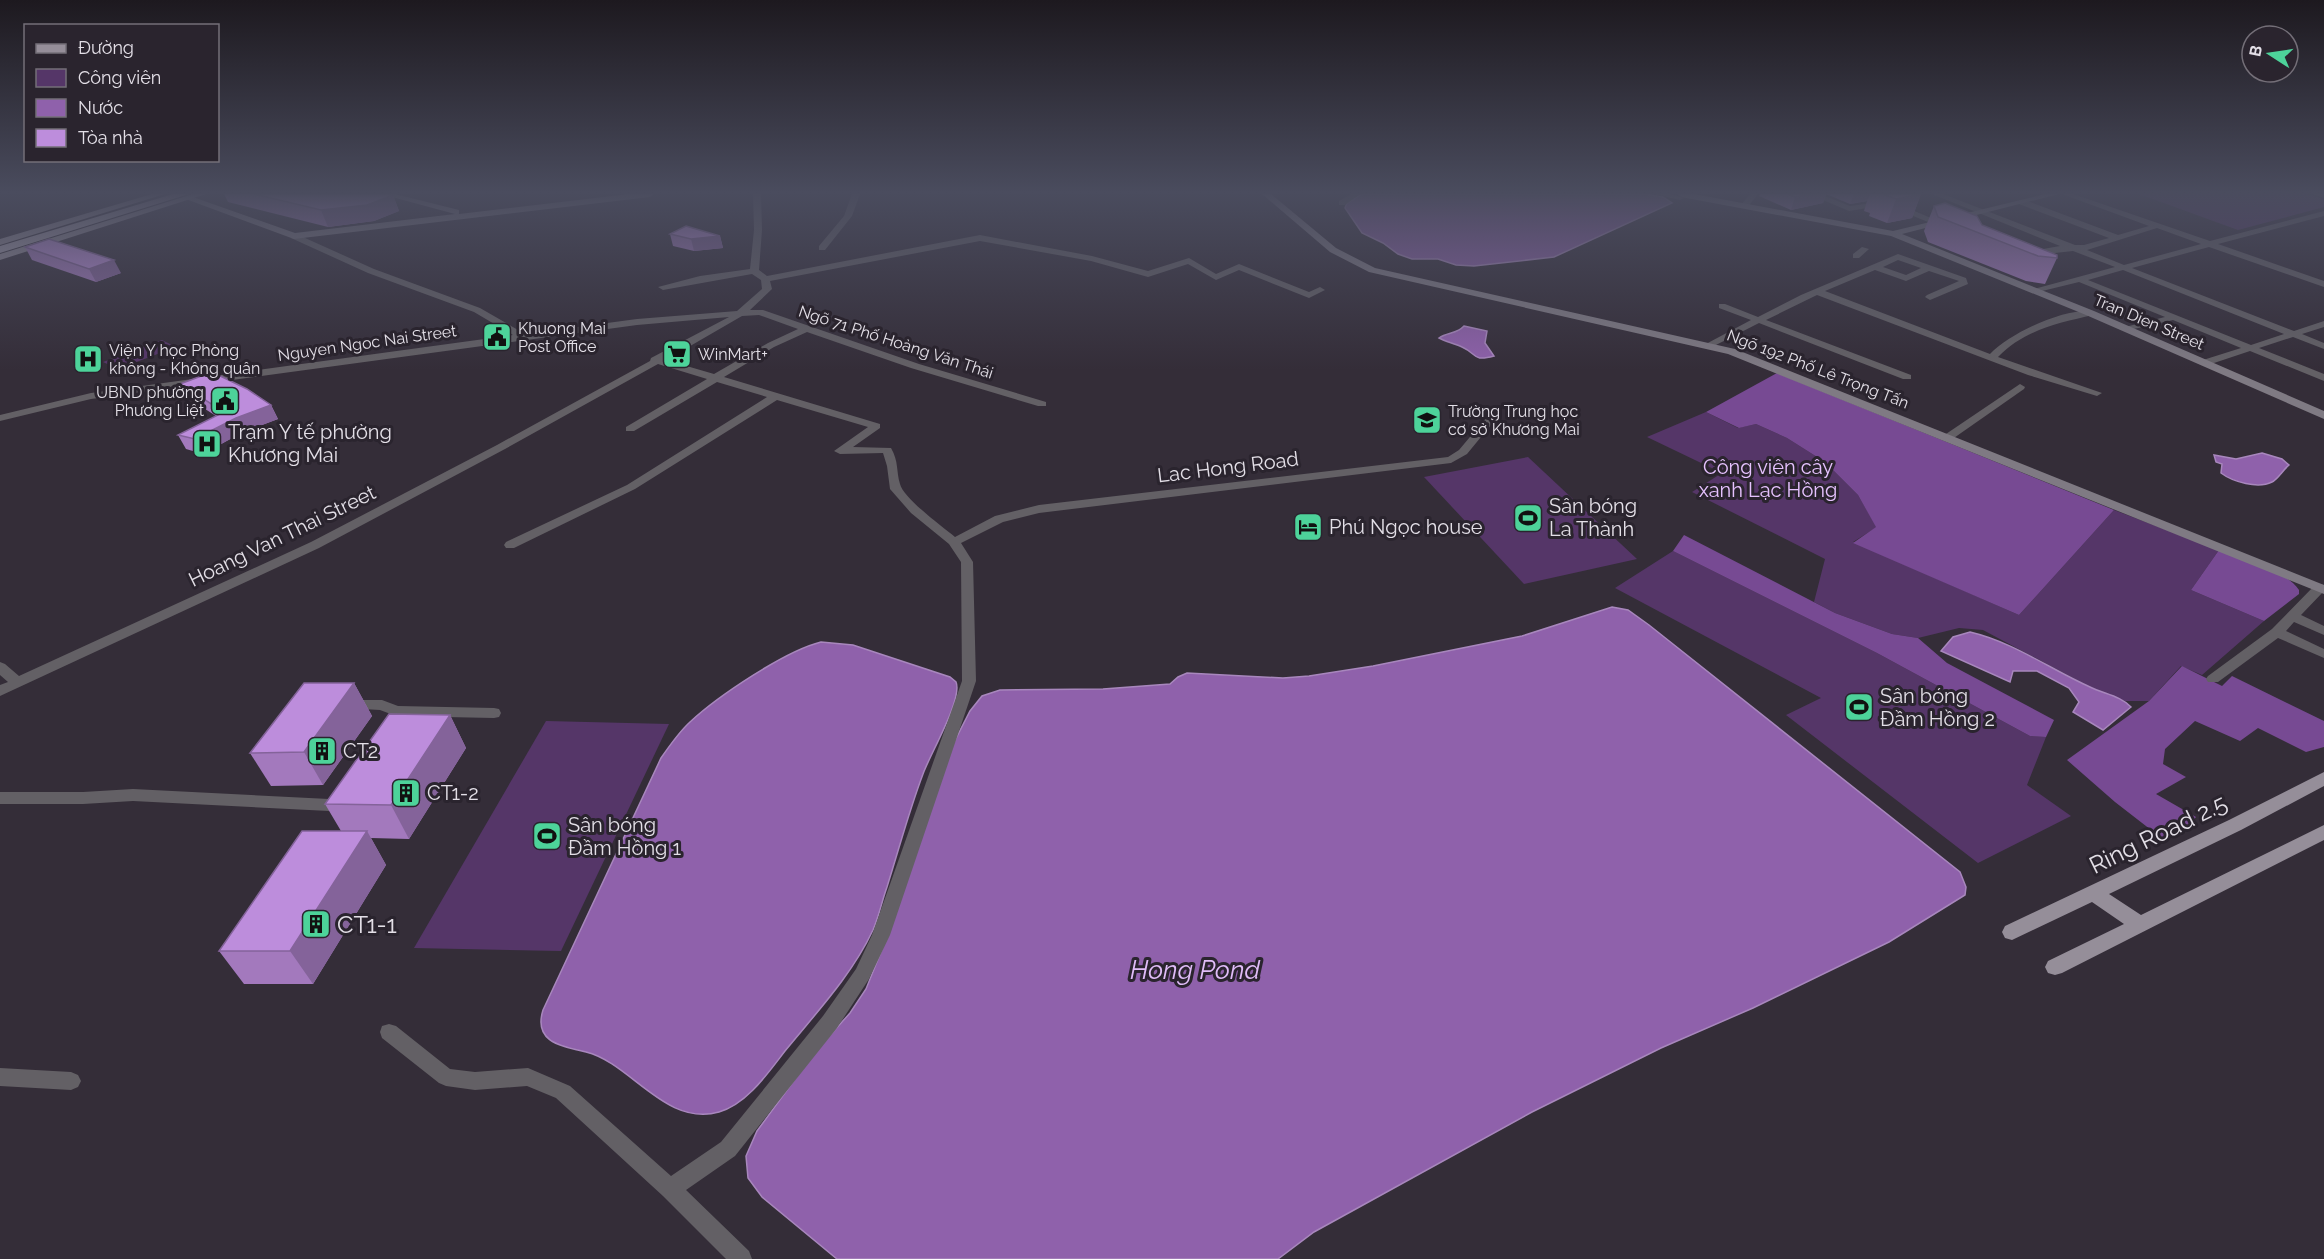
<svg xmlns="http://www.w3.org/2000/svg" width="2324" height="1259" viewBox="0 0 2324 1259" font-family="Raleway,sans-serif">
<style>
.green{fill:#553668}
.forest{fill:#774a93}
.water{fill:#8f61ab;stroke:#a887bd;stroke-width:1.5}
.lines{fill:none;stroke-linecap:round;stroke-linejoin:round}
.street{fill:#636065;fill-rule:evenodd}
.secondary{fill:#7f7a83;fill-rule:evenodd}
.primary{fill:#958e99;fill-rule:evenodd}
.highway{fill:#a8a0ae;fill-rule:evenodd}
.wall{fill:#a379bd}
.shaded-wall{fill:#84639a}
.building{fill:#bd8ddc;stroke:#84639a;stroke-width:1.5}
.labels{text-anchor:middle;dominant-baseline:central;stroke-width:6;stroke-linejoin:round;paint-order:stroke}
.far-street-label{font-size:16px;fill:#e3dfe7;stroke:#2a242e}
.far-poi-label{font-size:16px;fill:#e3dfe7;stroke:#2a242e;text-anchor:start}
.poi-label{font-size:20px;fill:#e3dfe7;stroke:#2a242e;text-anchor:start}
.street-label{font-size:20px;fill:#e3dfe7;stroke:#2a242e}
.park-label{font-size:20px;fill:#e6c2ff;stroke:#2a242e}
.near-street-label{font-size:24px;fill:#e3dfe7;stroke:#2a242e}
.near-poi-label{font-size:24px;fill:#e3dfe7;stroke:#2a242e;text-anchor:start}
.near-water-label{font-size:26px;font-style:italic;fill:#e0bcf8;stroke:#2a242e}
</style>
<rect width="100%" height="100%" fill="#342d38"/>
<g class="green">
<polygon points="2139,194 2307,194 2324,199 2324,207 2238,230"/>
<polygon points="162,340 176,347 118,369 103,362"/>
<polygon points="1706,412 1738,428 1756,424 1787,438 1825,462 1858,495 1877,527 1853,542 2019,615 2114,510 2219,550 2191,590 2264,621 2202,675 2181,666 2149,701 2125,701 2090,687 1983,630 1959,628 1918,638 1892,634 1835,613 1814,602 1825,559 1692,492 1722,473 1647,437"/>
<polygon points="1528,457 1637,559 1524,584 1424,477"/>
<polygon points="1673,551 1877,653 2030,736 2046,737 2027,785 2071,816 1978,863 1786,715 1821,698 1615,588"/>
<polygon points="546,721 669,724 561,951 414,948"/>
</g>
<g class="forest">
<polygon points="1777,373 2114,510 2019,615 1853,543 1876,527 1858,495 1825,462 1787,438 1756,424 1739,428 1706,412"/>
<polygon points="1684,535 1835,613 1892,634 1918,638 1947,663 2054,720 2046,737 2030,736 1877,653 1673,551"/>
<path d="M2219 550C2241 559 2286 570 2299 590V594L2264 621 2191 590Z"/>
<polygon points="2182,666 2222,686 2232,676 2324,721 2324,747 2306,752 2258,728 2240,741 2195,721 2165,749 2163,764 2186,777 2156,794 2196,817 2187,828 2164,840 2115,802 2067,760 2149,701"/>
</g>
<g class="water">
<polygon points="1362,194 1645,194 1663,197 1672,203 1554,257 1474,266 1456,265 1438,259 1412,259 1398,254 1383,243 1362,233 1345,208 1347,203"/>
<path d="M1464 326 1487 331 1485 343 1494 356C1472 362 1478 354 1462 347 1454 343 1446 342 1439 338 1447 332 1457 334 1464 326Z"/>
<path d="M2262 453 2282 459 2289 465C2283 470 2278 479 2272 482 2258 489 2233 482 2221 473L2222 464 2216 462 2214 455 2236 459Z"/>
<polygon points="1612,607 1628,610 1649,625 1960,872 1966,887 1965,895 1889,942 1753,1008 1661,1048 1532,1112 1314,1232 1278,1259 837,1259 762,1197 748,1178 746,1156 757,1131 814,1053 850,1013 866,989 889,932 948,754 970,711 982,696 1000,690 1103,689 1170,684 1178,677 1187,673 1283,678 1309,676 1373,666 1522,636"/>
<path d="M1970 632C2013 642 2050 669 2090 687 2104 694 2121 696 2131 707L2103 730 2073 712 2079 702 2069 688 2037 671H2013L2010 682 1941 651 1953 637Z"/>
<path d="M821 642 853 645 950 677 956 682C963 699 930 754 923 774 909 811 899 849 887 887 882 901 879 916 873 930 852 975 816 1013 785 1051 768 1073 747 1104 719 1112 665 1127 631 1063 586 1052 561 1046 533 1042 543 1010L661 758C670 745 679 732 690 722 718 696 785 651 821 642Z"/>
</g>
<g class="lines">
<g class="street">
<path d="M753 194H761L762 230 759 270 767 276 980 235 1092 256 1148 271 1189 258 1216 274 1239 264 1309 292 1320 287 1325 290 1309 298 1239 270 1216 280 1188 264 1148 277 1091 261 980 241 770 281 772 289 750 310H763L919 364 1046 402V406H1038L911 368 807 332 774 347 724 377 880 424V428L853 447 891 448C899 462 896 471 900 484 903 498 943 527 955 537L995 516 1039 505 1448 457 1459 450 1490 413H1498L1499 415 1467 454 1451 463 1039 513 1003 522 961 543 973 562 976 681 890 935 869 979 837 1028 735 1156 686 1190 749 1251 752 1259H726L663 1196 556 1098 527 1086 475 1090 446 1086 439 1083 382 1038 380 1032 382 1026 389 1024 396 1026 450 1069 475 1072 528 1068 570 1086 671 1176 721 1142 823 1016 856 969 872 935 962 681 961 562 949 544 911 513 890 489 887 466 883 453 840 454 834 451 868 427 777 400 635 489 514 548H506L504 545 506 542 627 485 767 397 717 382 634 431H626V427L707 379 658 364 505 449 319 548 0 696V685L8 682 0 675V662L5 664 19 676 311 542 497 445 650 361 651 358 729 317 637 325 91 399 0 421V415L91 393 513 335 474 312 368 273 291 238V234L294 233 374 269 480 308 525 334 637 319 737 311 762 289 761 280 752 274 663 290 658 287 700 276 750 269 754 230ZM759 315 798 329 768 343 714 374 666 360 742 316Z"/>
<polygon points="852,194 860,194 852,216 825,250 819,250 819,246 844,216"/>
<polygon points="1351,194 1360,194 1345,205 1339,205 1339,201"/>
<polygon points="1654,194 1670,194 1684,198 1680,200"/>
<polygon points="1750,194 1758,194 1747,208 1741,208 1740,206"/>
<polygon points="1809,194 1820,194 1850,206 1880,202 1863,194 1874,194 1950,226 1943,228 1886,205 1849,211"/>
<path d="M1932 194H1943L2075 245H2084L2109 238 2019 204V200H2025L2118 235 2149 226 2062 194H2073L2210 241 2324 211V216L2218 244 2324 281V287L2209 247 2132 268 2294 331 2324 321V327L2302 334 2324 343V349L2293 337 2259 348 2324 374V381L2250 351 2211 364H2203V360L2241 348 2173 320 2125 331V327L2165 317 2079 282 2034 293V289L2115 267 2073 251 2027 256V252L2060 246ZM2157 228 2201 244 2124 265 2087 250ZM2123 270 2284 334 2251 345 2088 280Z"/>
<polygon points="2313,194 2324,194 2324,198"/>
<polygon points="1862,247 1869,249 1859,258 1853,258 1853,254"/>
<path d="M1898 254 1966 278 1968 284 1930 300 1925 297 1927 295 1959 281 1929 271 1906 281 1875 270 1825 291 1990 354C2010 333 2064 308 2093 311V315C2058 323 2024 330 1998 357L2102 393 2097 396 2028 375 1817 295 1766 320 1911 375V379H1903L1759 323 1712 347 1704 345 1751 320 1719 308V304H1725L1758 317 1801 295ZM1898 260 1921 268 1906 275 1883 267Z"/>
<polygon points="2020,384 2025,387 2024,389 1951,440 1943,440 1943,436"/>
<polygon points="2320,584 2324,585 2324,591 2301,615 2324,626 2324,635 2294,622 2286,631 2324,649 2324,658 2278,638 2218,682 2208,682 2206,679 2208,676 2272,629 2315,585"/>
<polygon points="350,700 382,700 398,706 494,708 499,709 501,713 499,717 494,718 396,716 380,710 345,708 343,705"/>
<polygon points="133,789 329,799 335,801 337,805 335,809 329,811 133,801 83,804 0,804 0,792 83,792"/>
<polygon points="0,1068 71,1072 78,1075 81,1081 78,1087 71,1090 0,1086"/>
</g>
<g class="secondary">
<polygon points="381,194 395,194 459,210 459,214 629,194 654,194 650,197 294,239 183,198 190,196 295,233 455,214"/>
<polygon points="1262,194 1271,194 1336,248 1375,268 1735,349 2324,585 2324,594 1728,354 1369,272 1330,252"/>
<polygon points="1677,194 1694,194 1893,231 2045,194 2059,194 1902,234 2094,311 2324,411 2324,419 2086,315 1891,236 1681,197"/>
</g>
<g class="primary">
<polygon points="152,194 165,194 0,245 0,239"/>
<polygon points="193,194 206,194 0,260 0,254"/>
<polygon points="2324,772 2324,786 2241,830 2109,894 2141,915 2324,825 2324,840 2062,973 2055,975 2048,973 2045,967 2048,961 2124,924 2092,902 2012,940 2005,938 2002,932 2005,926 2229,820"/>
</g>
<polygon class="highway" points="173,194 189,194 0,253 0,246"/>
</g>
<g class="wall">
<polygon points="224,194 387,194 393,195 399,211 374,221 328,227 228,202"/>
<polygon points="1760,194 1921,194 1912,218 1887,223 1869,216 1870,213 1864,211 1867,201 1850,204 1826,194 1823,203 1791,210 1759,196"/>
<polygon points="1934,206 1982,225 2057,258 2045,284 2026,281 1928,242 1924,231"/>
<polygon points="670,234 720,236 723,248 694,251 673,246"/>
<polygon points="25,247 121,273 96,282 32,260"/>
<polygon points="180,384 271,405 278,419 243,432 203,454 186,449 178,435 216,416 188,398"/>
<polygon points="354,683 372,716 323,785 271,786 250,753"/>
<polygon points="450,715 466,748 409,839 371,838 386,865 313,984 244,984 219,951 341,831 325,804"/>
</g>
<g class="shaded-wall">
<polygon points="1809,194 1826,194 1823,203 1791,210 1795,197"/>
<polygon points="1854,194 1870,194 1867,201 1850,204"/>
<polygon points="1921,194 1912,218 1887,223 1896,199"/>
<polygon points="393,195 399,211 374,221 328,227 321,210"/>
<polygon points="720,236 723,248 694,251 691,239"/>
<polygon points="114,260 121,273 96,282 89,269"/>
<polygon points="271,405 278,419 243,432 203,454 195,439 236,418"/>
<polygon points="354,683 372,716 323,785 304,752"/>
<polygon points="450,715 466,748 409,839 391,805"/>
<polygon points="367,831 386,865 313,984 290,951"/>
</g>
<g class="building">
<polygon points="254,194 387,194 393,195 367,205 321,210"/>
<polygon points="1788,194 1809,194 1795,197"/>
<polygon points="1883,194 1921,194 1896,199"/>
<polygon points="1945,203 1977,216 1982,225 2057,255 2057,258 2038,256 1938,217 1934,206"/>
<polygon points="686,226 720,236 691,239 670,234"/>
<polygon points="49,239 114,260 89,269 25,247"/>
<polygon points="212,372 247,389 271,405 236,418 195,439 178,435 224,412 180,384"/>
<polygon points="304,683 354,683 304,752 250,753"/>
<polygon points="389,714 450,715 391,805 325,804"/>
<polygon points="302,831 367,831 290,951 219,951"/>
</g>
<linearGradient id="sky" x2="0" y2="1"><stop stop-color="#1d191f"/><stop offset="0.52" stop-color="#4a4c5e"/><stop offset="1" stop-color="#4a4c5e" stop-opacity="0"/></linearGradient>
<rect width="2324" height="370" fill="url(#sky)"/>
<defs>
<g id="civic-square" transform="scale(1.5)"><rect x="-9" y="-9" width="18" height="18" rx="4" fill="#4dd39a" stroke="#2a242e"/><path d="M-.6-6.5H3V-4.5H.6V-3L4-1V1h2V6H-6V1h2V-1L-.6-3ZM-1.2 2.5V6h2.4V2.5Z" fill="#111"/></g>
<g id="supermarket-square" transform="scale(1.5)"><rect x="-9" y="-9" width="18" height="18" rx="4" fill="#4dd39a" stroke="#2a242e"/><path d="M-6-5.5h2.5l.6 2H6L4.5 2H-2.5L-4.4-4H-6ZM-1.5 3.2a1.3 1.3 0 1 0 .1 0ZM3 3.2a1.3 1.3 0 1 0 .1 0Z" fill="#111"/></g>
<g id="hospital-square" transform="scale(1.5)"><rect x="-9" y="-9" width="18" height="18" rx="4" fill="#4dd39a" stroke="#2a242e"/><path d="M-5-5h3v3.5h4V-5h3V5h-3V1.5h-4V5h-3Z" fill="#111"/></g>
<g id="school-square" transform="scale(1.5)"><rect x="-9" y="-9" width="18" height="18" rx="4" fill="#4dd39a" stroke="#2a242e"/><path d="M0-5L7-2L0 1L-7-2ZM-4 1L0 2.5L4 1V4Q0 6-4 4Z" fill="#111"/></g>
<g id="stadium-square" transform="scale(1.5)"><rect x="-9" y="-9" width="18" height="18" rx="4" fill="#4dd39a" stroke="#2a242e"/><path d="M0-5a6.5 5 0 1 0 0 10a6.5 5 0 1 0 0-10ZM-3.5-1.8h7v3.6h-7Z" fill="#111"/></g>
<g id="hotel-square" transform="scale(1.5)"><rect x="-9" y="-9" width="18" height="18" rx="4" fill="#4dd39a" stroke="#2a242e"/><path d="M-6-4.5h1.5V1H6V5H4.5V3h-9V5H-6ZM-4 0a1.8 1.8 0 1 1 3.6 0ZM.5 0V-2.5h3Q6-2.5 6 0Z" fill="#111"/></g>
<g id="building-square" transform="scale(1.5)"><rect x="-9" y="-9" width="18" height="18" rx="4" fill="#4dd39a" stroke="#2a242e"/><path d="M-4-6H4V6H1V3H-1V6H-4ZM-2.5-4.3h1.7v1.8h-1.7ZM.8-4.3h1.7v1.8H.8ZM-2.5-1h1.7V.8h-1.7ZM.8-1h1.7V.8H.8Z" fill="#111"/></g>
</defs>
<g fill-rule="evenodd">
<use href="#civic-square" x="497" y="337"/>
<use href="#supermarket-square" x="677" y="354"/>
<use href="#hospital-square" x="88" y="359"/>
<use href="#civic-square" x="225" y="401"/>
<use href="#school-square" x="1427" y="420"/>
<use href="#hospital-square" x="207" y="444"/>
<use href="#stadium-square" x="1528" y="518"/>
<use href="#hotel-square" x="1308" y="527"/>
<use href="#stadium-square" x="1859" y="707"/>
<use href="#building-square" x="322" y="751"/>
<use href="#building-square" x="406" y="793"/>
<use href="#stadium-square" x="547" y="836"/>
<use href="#building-square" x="316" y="924"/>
</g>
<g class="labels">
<g class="far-street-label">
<text transform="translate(2149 322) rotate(23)">Tran Dien Street</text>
<text transform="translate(896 342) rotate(18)">Ngõ 71 Phố Hoàng Văn Thái</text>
<text transform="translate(367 343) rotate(-8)">Nguyen Ngoc Nai Street</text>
<text transform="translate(1818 369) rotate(21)">Ngõ 192 Phố Lê Trọng Tấn</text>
</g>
<g class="far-poi-label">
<text x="518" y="328">Khuong Mai<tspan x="518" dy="18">Post Office</tspan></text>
<text x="109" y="350">Viện Y học Phòng<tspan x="109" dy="18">không - Không quân</tspan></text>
<text x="698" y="354">WinMart+</text>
<text x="204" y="392" text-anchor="end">UBND phường<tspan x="204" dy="18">Phương Liệt</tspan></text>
<text x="1448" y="411">Trường Trung học<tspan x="1448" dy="18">cơ sở Khương Mai</tspan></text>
</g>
<g class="poi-label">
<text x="228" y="432">Trạm Y tế phường<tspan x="228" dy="23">Khương Mai</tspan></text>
<text x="1549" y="506">Sân bóng<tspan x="1549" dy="23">La Thành</tspan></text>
<text x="1329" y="527">Phú Ngọc house</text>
<text x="1880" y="696">Sân bóng<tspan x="1880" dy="23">Đầm Hồng 2</tspan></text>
<text x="343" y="751">CT2</text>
<text x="427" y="793">CT1-2</text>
<text x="568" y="825">Sân bóng<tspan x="568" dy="23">Đầm Hồng 1</tspan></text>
</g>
<g class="street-label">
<text transform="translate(1228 467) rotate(-7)">Lac Hong Road</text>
<text transform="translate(282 536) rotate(-26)">Hoang Van Thai Street</text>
</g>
<g class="park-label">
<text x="1768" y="467">Công viên cây<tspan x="1768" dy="23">xanh Lạc Hồng</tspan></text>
</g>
<g class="near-street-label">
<text transform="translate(2158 834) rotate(-26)">Ring Road 2.5</text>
</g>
<g class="near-poi-label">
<text x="337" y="924">CT1-1</text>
</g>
<g class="near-water-label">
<text x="1195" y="970">Hong Pond</text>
</g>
</g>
<rect x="24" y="24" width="195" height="138" fill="#2a242e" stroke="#746f78" stroke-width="1.5"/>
<rect x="36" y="44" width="30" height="9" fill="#958e99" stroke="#746f78" stroke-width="1.5"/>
<text x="78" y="54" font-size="18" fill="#e3dfe7">Đường</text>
<rect x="36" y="69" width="30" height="18" fill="#553668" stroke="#746f78" stroke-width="1.5"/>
<text x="78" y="84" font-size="18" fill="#e3dfe7">Công viên</text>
<rect x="36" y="99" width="30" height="18" fill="#8f61ab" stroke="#746f78" stroke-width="1.5"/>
<text x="78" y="114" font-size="18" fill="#e3dfe7">Nước</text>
<rect x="36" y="129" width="30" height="18" fill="#bd8ddc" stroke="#746f78" stroke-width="1.5"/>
<text x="78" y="144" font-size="18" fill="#e3dfe7">Tòa nhà</text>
<g transform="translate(2270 54) rotate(282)"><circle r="28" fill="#2a242e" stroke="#746f78" stroke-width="1.5"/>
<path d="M0-4.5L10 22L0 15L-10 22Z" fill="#4dd39a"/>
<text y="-9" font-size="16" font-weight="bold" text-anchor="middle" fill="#e3dfe7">B</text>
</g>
</svg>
